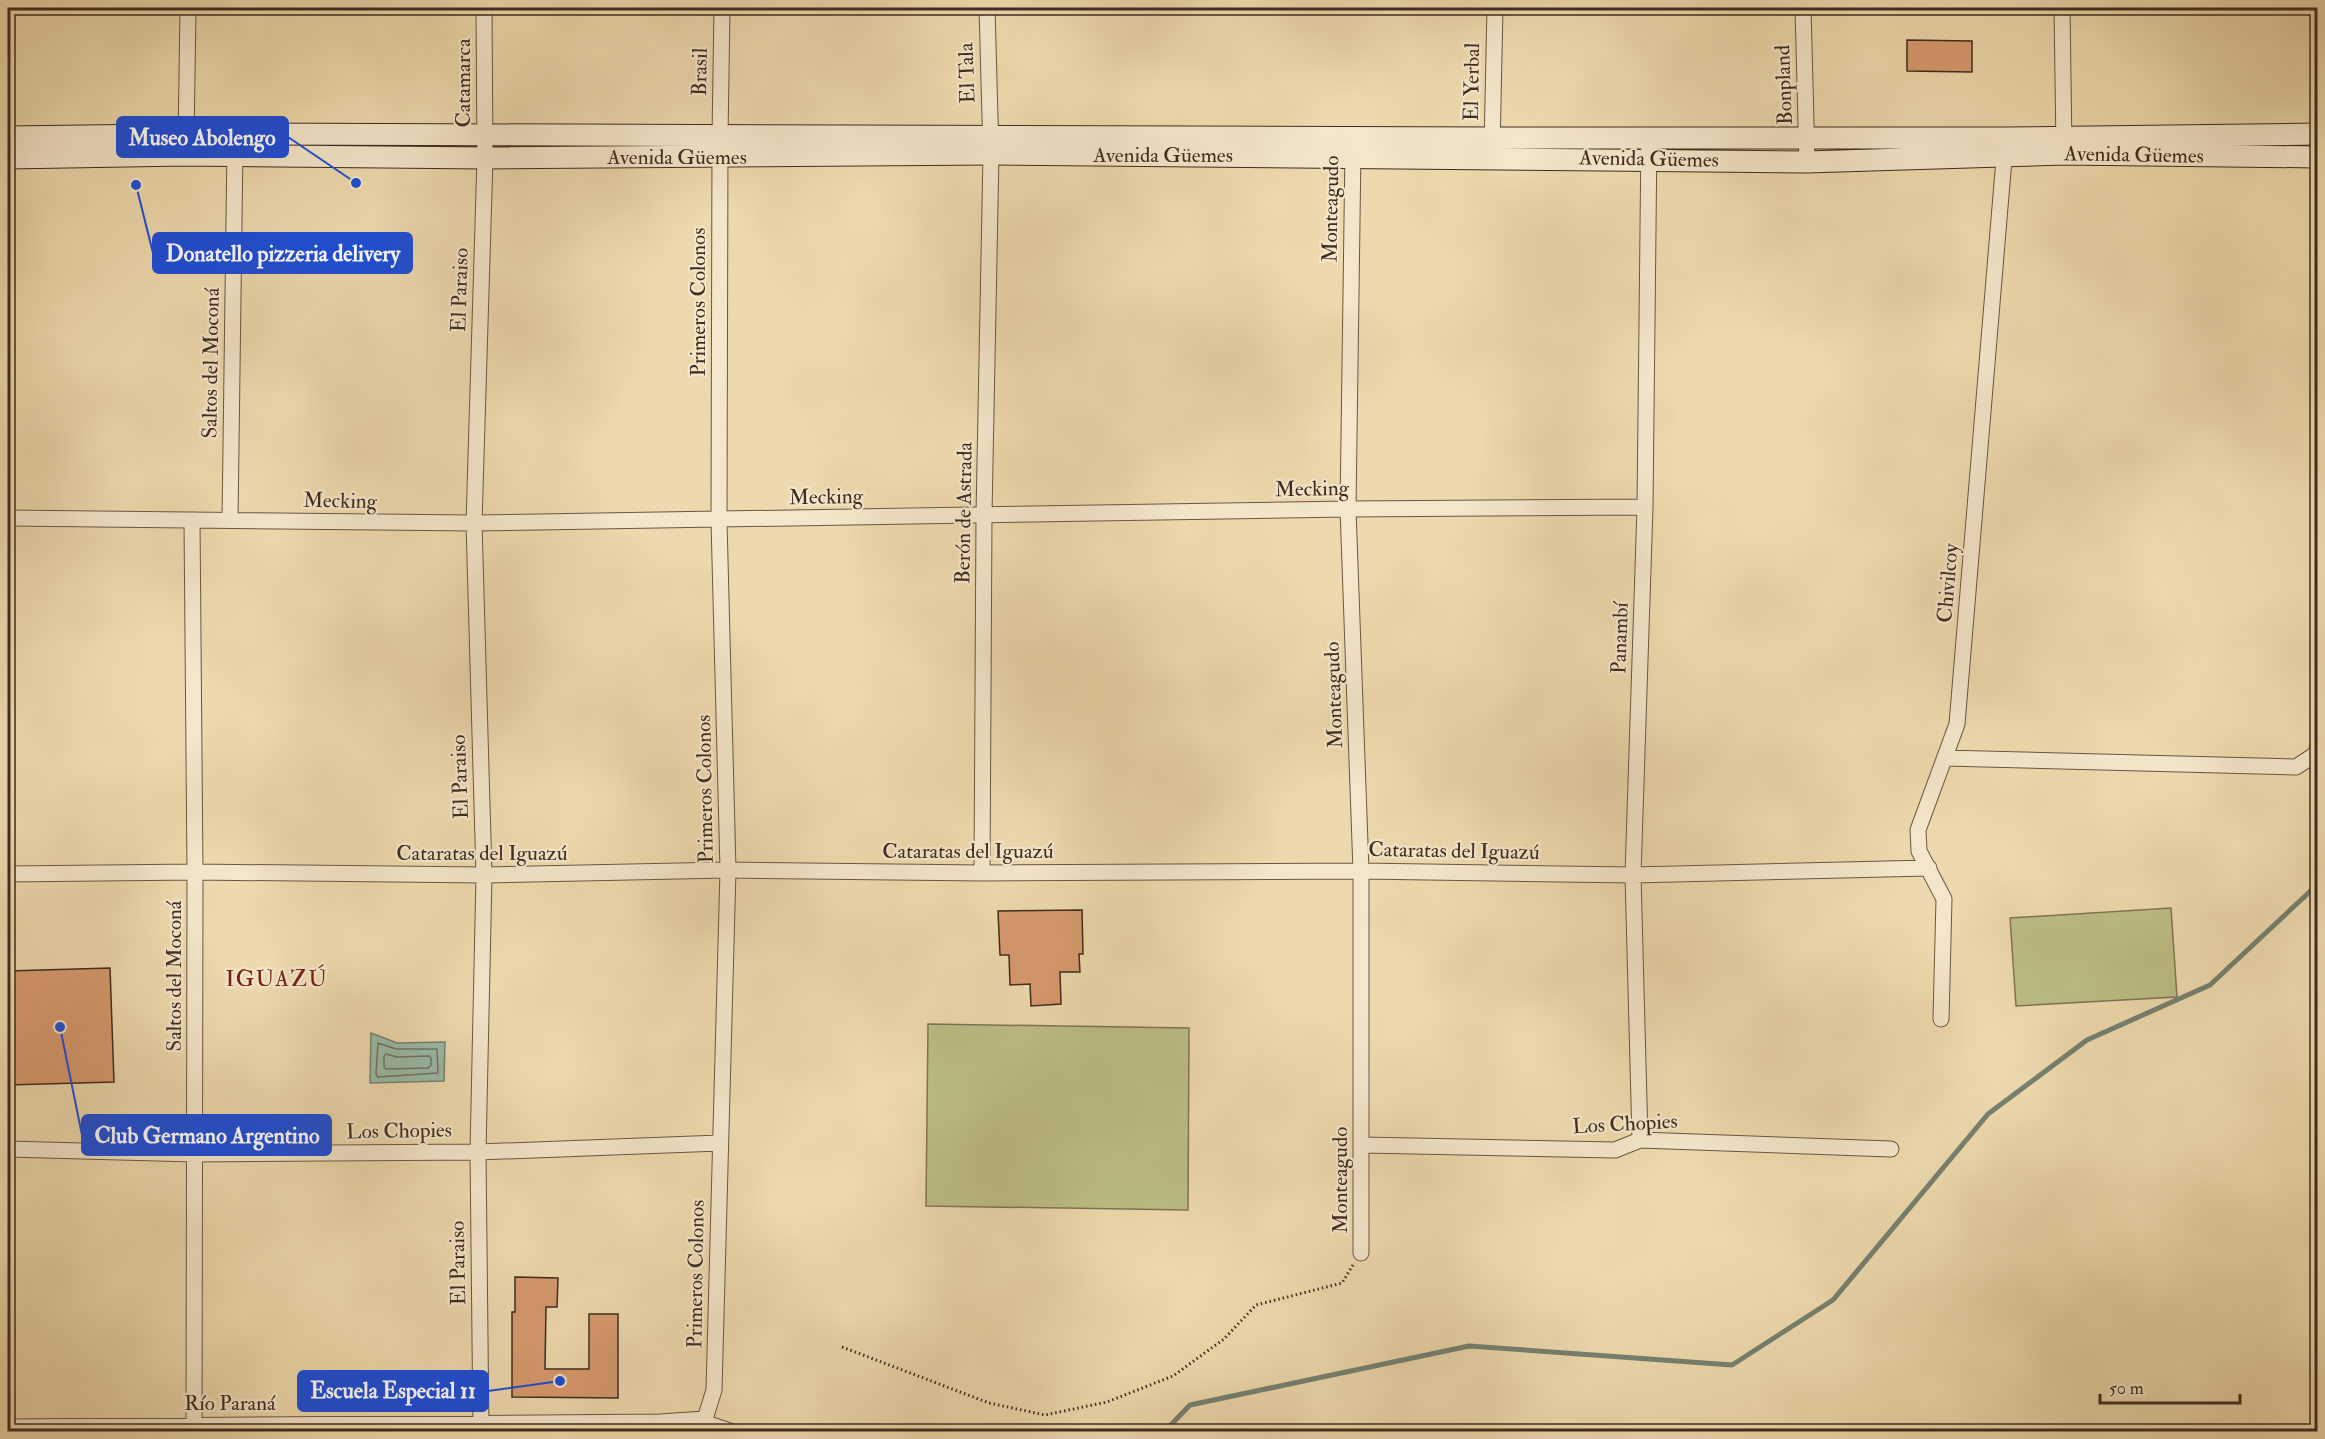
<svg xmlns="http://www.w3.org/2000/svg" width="2325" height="1439" font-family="'IM FELL Double Pica',serif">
	<rect width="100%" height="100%" fill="#edd9ad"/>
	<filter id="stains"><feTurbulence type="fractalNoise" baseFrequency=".00333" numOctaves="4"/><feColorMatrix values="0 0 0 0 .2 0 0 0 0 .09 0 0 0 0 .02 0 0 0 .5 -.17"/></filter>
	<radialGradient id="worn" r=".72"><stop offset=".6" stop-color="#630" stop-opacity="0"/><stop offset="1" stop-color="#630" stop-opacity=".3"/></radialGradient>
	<path fill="#bdbe86" stroke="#7e7553" stroke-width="1.5" d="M2171 908 2177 997 2016 1006 2010 918Z
		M928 1024 1189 1028 1188 1210 926 1206Z"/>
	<path fill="#9abaa7" stroke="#758171" stroke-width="1.5" d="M371 1033 397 1043 445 1042 444 1081 370 1083Z"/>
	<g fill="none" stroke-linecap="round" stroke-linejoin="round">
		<path stroke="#6c7364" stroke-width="1.5" d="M378 1043 396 1049H437L438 1073 378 1077 376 1074Z
			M386 1054 397 1057 429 1056 431 1058V1065L428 1068 386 1069 384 1067V1056Z"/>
		<path stroke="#758171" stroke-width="5" d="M1164 1432 1190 1405 1469 1346 1732 1365 1833 1300 1988 1114 2087 1040 2210 985 2318 884"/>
	</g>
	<path fill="#d79a6e" stroke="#3e2c20" stroke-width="1.5" d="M1907 40 1972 41V72L1907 71Z
		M1082 910 1083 954H1079L1080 972H1060L1061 1004 1031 1006 1030 984 1010 985 1009 955H1000L998 911Z
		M110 968 114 1082 8 1085V971Z
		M515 1277 558 1278 557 1307H546L545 1369H589V1314H618V1398L512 1397V1312H515Z"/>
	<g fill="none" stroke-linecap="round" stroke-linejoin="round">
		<defs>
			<path id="service" d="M705 1419 744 1432"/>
			<path id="minor" d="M1803 8 1807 162
				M2062 8 2064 148
				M186 142 188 8
				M1492 148 1495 8
				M1353 149 1348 509 1361 871V1253
				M8 518 474 523 1348 509 1645 507
				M192 520 195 872 194 1432
				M230 520 235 146
				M1945 758 2296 767 2316 754 2318 745
				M982 873 984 515 991 154 987 8
				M8 874 195 872 484 875 728 870 982 873 1361 871 1633 875 1929 868
				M1941 1019 1944 899 1919 851 1918 830 1957 724 2005 147
				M1640 1140 1633 875 1645 507 1649 137
				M1362 1145 1615 1150 1640 1140 1891 1149
				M8 1149 194 1154 478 1152 720 1143
				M8 1427 660 1422 705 1419 714 1390 728 870 719 521 720 137 722 8
				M481 1432 478 1152 484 875 474 523 485 158 484 8"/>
			<path id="secondary" d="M8 137 235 134 1493 138H2006L2318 134
				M8 158 185 155 485 158 991 154 1807 162 2064 154 2318 157"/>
		</defs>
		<use href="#service" stroke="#6a5743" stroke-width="10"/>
		<use href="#minor" stroke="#6a5743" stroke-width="17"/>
		<use href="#secondary" stroke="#3e2c20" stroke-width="23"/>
		<path stroke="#3e2c20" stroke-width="3" stroke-dasharray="1.5 3" stroke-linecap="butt" d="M842 1347 989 1403 1045 1415 1107 1402 1173 1376 1224 1339 1256 1305 1342 1283 1353 1265"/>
		<use href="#service" stroke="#f3e6ca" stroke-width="8"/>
		<use href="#minor" stroke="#f3e6ca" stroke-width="15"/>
		<use href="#secondary" stroke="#f3e6ca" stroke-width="21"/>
	</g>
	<g text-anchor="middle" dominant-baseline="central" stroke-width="4.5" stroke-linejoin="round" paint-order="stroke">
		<g font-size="21" fill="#3e2c20" stroke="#f3e6ca">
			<text transform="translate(700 72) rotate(-89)">Brasil</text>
			<text transform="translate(967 73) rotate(-92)">El Tala</text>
			<text transform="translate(1472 82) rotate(-89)">El Yerbal</text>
			<text transform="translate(463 83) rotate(-90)">Catamarca</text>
			<text transform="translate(1784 85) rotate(-92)">Bonpland</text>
			<text x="1163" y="155">Avenida Güemes</text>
			<text transform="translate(2134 155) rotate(1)">Avenida Güemes</text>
			<text x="677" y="157">Avenida Güemes</text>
			<text transform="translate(1649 159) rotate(1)">Avenida Güemes</text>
			<text transform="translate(1331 209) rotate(-89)">Monteagudo</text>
			<text transform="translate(460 290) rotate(-88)">El Paraiso</text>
			<text transform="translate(698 302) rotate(-90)">Primeros Colonos</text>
			<text transform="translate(211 363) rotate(-89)">Saltos del Moconá</text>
			<text transform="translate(1312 489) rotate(-1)">Mecking</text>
			<text transform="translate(826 497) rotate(-1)">Mecking</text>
			<text transform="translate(340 501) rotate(1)">Mecking</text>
			<text transform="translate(964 513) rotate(-89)">Berón de Astrada</text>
			<text transform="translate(1948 583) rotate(-85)">Chivilcoy</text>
			<text transform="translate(1620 638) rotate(-88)">Panambí</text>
			<text transform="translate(1334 695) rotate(-92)">Monteagudo</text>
			<text transform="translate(460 777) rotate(-92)">El Paraiso</text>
			<text transform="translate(705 789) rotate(-91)">Primeros Colonos</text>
			<text x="968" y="851">Cataratas del Iguazú</text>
			<text transform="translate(1454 851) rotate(1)">Cataratas del Iguazú</text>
			<text x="482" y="853">Cataratas del Iguazú</text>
			<text transform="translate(174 976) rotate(-90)">Saltos del Moconá</text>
			<text transform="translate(1625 1124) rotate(-3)">Los Chopies</text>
			<text transform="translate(399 1131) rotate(-1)">Los Chopies</text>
			<text transform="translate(1340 1180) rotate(-90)">Monteagudo</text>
			<text transform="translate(458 1263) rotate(-91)">El Paraiso</text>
			<text transform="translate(696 1274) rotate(-89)">Primeros Colonos</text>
			<text x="230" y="1403">Río Paraná</text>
		</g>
		<g font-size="22" letter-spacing="1.5" fill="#7a1f14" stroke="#f3e6ca">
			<text x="277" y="979">IGUAZÚ</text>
		</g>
	</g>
	<path fill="none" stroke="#1d4ed8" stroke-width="2" d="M356 183L288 137M136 185L153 253M60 1027L82 1135M560 1381L488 1391"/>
	<g fill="#1d4ed8" stroke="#f3e6ca" stroke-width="2">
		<circle cx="356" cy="183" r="6"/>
		<circle cx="136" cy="185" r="6"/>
		<circle cx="60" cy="1027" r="6"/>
		<circle cx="560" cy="1381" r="6"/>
	</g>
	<g fill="#1d4ed8" stroke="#1d4ed8" stroke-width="2">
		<rect x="117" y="117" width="171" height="40" rx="6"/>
		<rect x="153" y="233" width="259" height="40" rx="6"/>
		<rect x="82" y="1115" width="249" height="40" rx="6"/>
		<rect x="298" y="1371" width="190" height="40" rx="6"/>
	</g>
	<g font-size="22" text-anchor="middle" font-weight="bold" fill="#fff">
		<text x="202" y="145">Museo Abolengo</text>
		<text x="283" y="261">Donatello pizzeria delivery</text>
		<text x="207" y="1143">Club Germano Argentino</text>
		<text x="393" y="1398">Escuela Especial 11</text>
	</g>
	<rect width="2325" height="1439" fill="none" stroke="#edd9ad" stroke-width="30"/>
	<rect x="9" y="9" width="2307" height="1421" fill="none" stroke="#3e2c20" stroke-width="3"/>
	<rect x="15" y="15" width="2295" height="1409" fill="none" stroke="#3e2c20" stroke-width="1.5"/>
	<path d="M2100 1394v9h140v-9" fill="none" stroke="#3e2c20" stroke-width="3"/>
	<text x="2109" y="1394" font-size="18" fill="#3e2c20" stroke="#f3e6ca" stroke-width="4.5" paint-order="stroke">50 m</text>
	<rect width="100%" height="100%" filter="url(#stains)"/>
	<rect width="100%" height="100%" fill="url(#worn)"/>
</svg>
